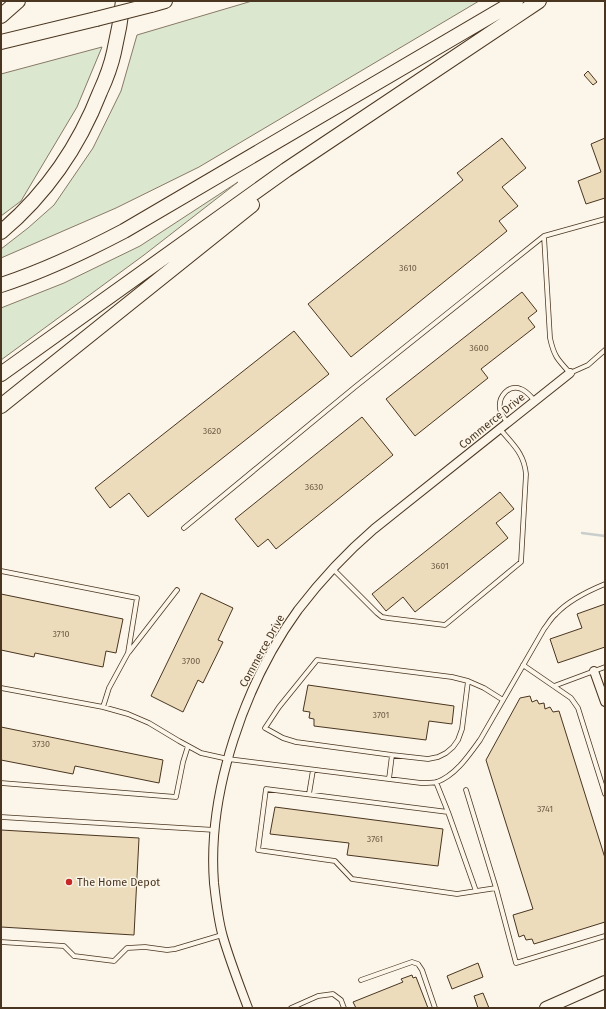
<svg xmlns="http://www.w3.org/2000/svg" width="606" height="1009" font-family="'Fira Sans',sans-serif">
	<rect width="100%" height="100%" fill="#fbf6e9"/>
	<path fill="#dce7d0" stroke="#887966" d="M252 1H479L199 167 116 208 1 258V249L28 228 54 205 93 148 121 91 137 35Z
		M102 47 77 107 21 201 1 216V74Z
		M238 182 144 255 1 360V308L64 283 140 246Z"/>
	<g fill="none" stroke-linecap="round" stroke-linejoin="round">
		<path stroke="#c9cecd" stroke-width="2.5" d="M582 533 605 536"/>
	</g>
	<path fill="#ecdcbc" stroke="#4a3520" d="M588 71 597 82 593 85 584 75Z
		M502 138 526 168 502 187 518 206 499 221 507 231 351 357 308 304 463 180 457 173Z
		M605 138V198L586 204 578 181 601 172 591 144Z
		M522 292 537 311 528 318 535 327 481 369 488 378 415 436 386 399Z
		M294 331 329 374 148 517 129 493 110 508 95 488Z
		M362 417 393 455 276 549 268 539 258 547 235 519Z
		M500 492 514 509 496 523 508 538 415 612 403 597 386 611 372 594Z
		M201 593 233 608 218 640 223 642 203 683 198 680 183 712 151 696Z
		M1 594 123 619 116 653 106 651 103 667 35 653 34 657 1 650Z
		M605 604V647L558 663 550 639 582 628 577 614Z
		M308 685 454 706 452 724 429 721 426 740 314 726V719L309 718 310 712 303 711Z
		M530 696 532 702 537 700 539 704 544 703 545 709 550 707 553 712 559 711 605 858V922L534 944 532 939 526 940 524 935 519 937 513 915 533 909 486 760 520 698Z
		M1 727 163 760 159 783 75 766 73 774 1 760Z
		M275 807 443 829 438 866 347 855 349 843 270 834Z
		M1 830 139 838 134 935 1 927Z
		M478 963 483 977 452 989 447 976Z
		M412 975 413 978 416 977 428 1008H356L353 1002 403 982 401 979Z
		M483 993 489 1008H478L474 996Z"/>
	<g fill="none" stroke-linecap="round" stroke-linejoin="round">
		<defs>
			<path id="lane" d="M544 236 550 338C554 356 557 359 570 373L588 365 605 350
				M507 422C504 418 501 414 500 409 498 397 508 384 521 389 527 391 531 397 535 401
				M184 528 355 387 544 236 605 219
				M333 569 377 613 382 617 388 618 445 625 521 562 526 474C524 453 513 445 500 429
				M1 571 137 598 128 653 109 688 103 707
				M129 652 177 590
				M523 665 571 698 578 708 605 794
				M468 681 452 677 317 660 279 707 265 728 283 738 296 742 392 755 428 759 438 757 446 753 453 747 458 740 462 729 468 681 484 688 503 700
				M554 686 605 667
				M1 688 103 707 128 714 149 723 179 741 201 753 228 759 421 783C426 783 432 783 437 782 456 775 469 755 480 740L544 629C548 624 551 618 556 614 569 600 588 591 605 584
				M389 779 392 755
				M436 782 448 812 476 891
				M1 783 176 797 183 762 188 746
				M466 790 496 888 516 963 605 936
				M309 794 313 770
				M448 812 266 789 258 850 335 861 352 879 457 894 496 888
				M1 817 215 830
				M1 942 64 946 74 956 114 961 127 948 145 947 167 950 175 949 222 935
				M361 980 412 962 418 964 422 970 435 1008
				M291 1008 318 996 333 994 341 1000 344 1008"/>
			<path id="street" d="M594 671 605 702
				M248 1008C239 984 230 961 223 937 218 920 216 901 214 883 207 792 245 683 298 610 321 580 346 553 374 529L570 373"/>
			<path id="primary" d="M546 1008 605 982"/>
			<path id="highway" d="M151 5 165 1
				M1 16 18 1
				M1 42 96 19
				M1 232C46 194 79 146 100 92 106 79 111 66 114 52 118 35 121 18 123 1
				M1 285C44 271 84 252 124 231L516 1
				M1 374 286 170 539 1
				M1 406 252 205"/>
		</defs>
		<use href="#lane" stroke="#4a3520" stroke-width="5.5"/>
		<use href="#street" stroke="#4a3520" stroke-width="10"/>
		<use href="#primary" stroke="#4a3520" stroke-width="14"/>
		<use href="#highway" stroke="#4a3520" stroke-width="16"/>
		<use href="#lane" stroke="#fbf6e9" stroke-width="4"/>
		<use href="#street" stroke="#fbf6e9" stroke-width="8"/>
		<use href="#primary" stroke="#fbf6e9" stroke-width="12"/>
		<use href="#highway" stroke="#fbf6e9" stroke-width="14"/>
		<defs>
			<path id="highway-bridge" d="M96 19 151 5"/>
		</defs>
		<use href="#highway-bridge" stroke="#4a3520" stroke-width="16" stroke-linecap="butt"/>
		<use href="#highway-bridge" stroke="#fbf6e9" stroke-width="14"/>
	</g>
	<circle fill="#c62828" stroke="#fbf6e9" stroke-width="1.5" cx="69" cy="882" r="4"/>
	<g text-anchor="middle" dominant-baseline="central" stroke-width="3" stroke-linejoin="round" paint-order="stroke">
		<g font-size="9" fill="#725f47">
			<text x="408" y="268">3610</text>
			<text x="479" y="348">3600</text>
			<text x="212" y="431">3620</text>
			<text x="314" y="487">3630</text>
			<text x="440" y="566">3601</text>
			<text x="61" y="634">3710</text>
			<text x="191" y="661">3700</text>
			<text x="381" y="715">3701</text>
			<text x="41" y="744">3730</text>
			<text x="545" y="809">3741</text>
			<text x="375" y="839">3761</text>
		</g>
		<g font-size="11" fill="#4a3520" stroke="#fbf6e9">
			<text transform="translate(492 421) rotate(-39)">Commerce Drive</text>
			<text transform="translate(262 651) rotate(-61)">Commerce Drive</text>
		</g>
		<g font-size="11" fill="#4a3520" stroke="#fbf6e9" text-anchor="start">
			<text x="77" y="882">The Home Depot</text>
		</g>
	</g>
	<rect width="606" height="1009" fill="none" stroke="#4a3520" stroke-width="4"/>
</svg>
